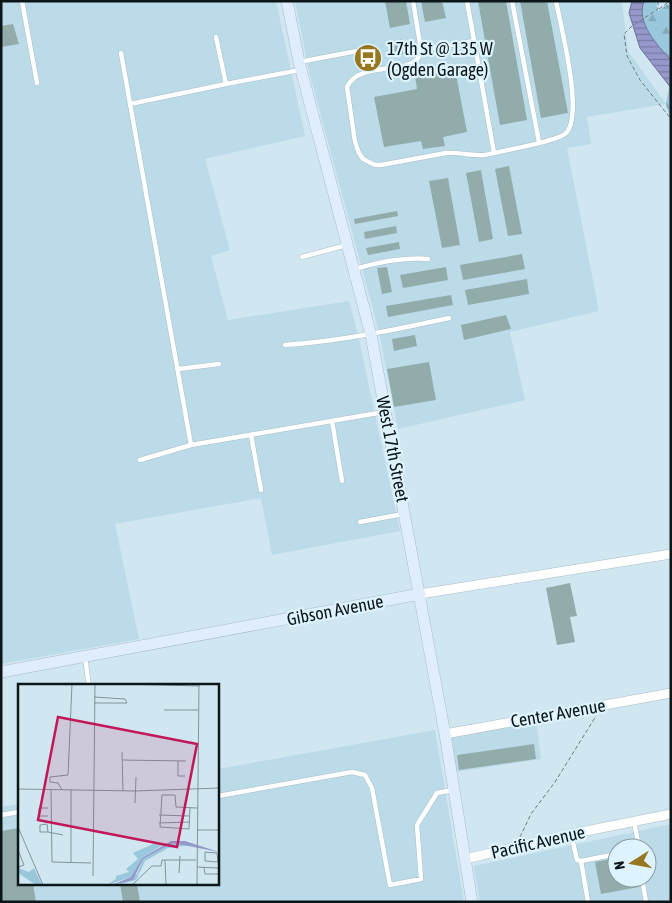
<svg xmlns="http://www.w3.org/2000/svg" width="672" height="903" font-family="'Asap Condensed',sans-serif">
	<defs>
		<pattern id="forest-firs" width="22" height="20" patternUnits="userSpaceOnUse" patternTransform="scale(1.25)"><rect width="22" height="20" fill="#99c8dc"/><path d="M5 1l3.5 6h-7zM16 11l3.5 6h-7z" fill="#83abbc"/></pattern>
		<pattern id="water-rules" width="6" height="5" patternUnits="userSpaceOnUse" patternTransform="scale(1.25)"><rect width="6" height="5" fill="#9598cb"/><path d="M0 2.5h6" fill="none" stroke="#787ba4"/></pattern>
	</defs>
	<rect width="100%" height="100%" fill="#d0e7f1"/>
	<path fill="#bcdbe9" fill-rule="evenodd" d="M9 1H276L305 136 205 159 230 250 211 256 228 320 349 301 358 335 400 531 272 555 261 498 115 524 139 639 1 664V3Z
		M295 1H622L628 51 666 104 587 117 591 144 567 148 599 311 510 332 525 400 398 429 379 332 309 71Z
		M536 721 541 759 456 772 450 738Z
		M435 730 464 902H1V807L19 804V884H218V769Z
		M671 824V902H480L474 866ZM617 848H647V878H617Z"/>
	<path fill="url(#forest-firs)" d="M644 1H656L658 11 668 4 671 8V60C657 45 636 23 644 1Z
		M669 87 671 88V122L666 104Z"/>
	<path fill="url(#water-rules)" stroke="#6c7195" d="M632 1H644C636 23 657 45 671 60V88L640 48 629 13Z"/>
	<path fill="#92acac" d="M385 1H406L410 24 390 28Z
		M421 1H442L446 18 425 22Z
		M478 1H506L527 120 500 125Z
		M520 1H547L568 113 541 118Z
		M13 24 19 44 1 47V26Z
		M402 39 404 54 395 56 392 41Z
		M455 69 467 132 443 137 445 146 423 149 421 141 384 147 374 97 417 89 415 76Z
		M509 166 522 234 508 236 495 169Z
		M481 170 493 239 479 242 466 173Z
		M448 178 460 245 442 248 429 181Z
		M397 211 398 216 355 224 354 219Z
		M396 226 397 233 365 239 364 232Z
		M399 242 400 249 368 255 366 248Z
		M522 254 525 269 463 280 460 265Z
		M387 267 392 292 382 294 377 268Z
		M446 267 448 280 403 288 400 275Z
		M527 279 529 294 468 305 465 290Z
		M451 295 453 305 388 317 386 306Z
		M506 315 511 329 464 340 461 325Z
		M415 335 417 346 394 351 392 339Z
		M429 362 436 400 394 407 387 369Z
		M570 583 577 616 570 617 575 642 557 645 546 588Z
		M534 744 536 759 459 770 457 755Z
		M19 828V884H33L36 902H1V831Z
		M617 858V878H637L639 887 601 894 595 862Z
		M120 884H137L140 902H123Z"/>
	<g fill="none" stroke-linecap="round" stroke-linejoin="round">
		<defs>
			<path id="lane" d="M22 1 37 83
				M413 1 421 50C418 79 360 58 347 87L355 142 359 153 363 159 375 165H381L446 153C459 152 471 156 485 155 500 151 557 142 566 133 584 115 561 27 556 1
				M467 1 494 153
				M512 1 539 142
				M421 50 474 41
				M121 53 191 445
				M299 62 373 48
				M226 84 300 70
				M130 104 226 84 216 37
				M302 257 347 245
				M355 269C379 262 403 257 428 259
				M285 345C341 341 394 330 449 318
				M178 369 219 364
				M332 421 342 481
				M251 435 261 490
				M140 460 191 445 384 412
				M360 522 403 514
				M85 657 89 686
				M218 796 352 772 365 775 372 788 390 885 421 879 417 825 437 793 453 790
				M1 815 19 812
				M634 821 639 848
				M571 834 577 860 581 861 617 854
				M581 861 588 902
				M642 878 646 902"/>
			<path id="street" d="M420 594 671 554
				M445 734 671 693
				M465 859 571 834 671 814"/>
			<path id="secondary" d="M287 1 299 62 371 335 445 734 472 902
				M1 672 420 594"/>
		</defs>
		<use href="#lane" stroke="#a8bec8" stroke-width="5.5"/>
		<use href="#street" stroke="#a8bec8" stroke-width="10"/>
		<use href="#secondary" stroke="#a8bec8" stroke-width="12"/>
		<path stroke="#6b7b81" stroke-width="1" stroke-dasharray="4 2.5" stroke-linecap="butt" d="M658 1V9L631 27 624 34 627 56 640 80 671 119
			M667 1 671 5
			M659 9 670 1
			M520 837 531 814 555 782 596 716"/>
		<use href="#lane" stroke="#fff" stroke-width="4.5"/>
		<use href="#street" stroke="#fff" stroke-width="9"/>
		<use href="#secondary" stroke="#e0edfd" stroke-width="11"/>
	</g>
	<defs>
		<symbol id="bus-disc" viewBox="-11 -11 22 22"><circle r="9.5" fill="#977820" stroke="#ddf4fe"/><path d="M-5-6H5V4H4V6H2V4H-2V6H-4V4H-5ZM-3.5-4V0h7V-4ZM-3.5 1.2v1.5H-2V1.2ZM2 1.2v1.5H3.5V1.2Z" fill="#fff"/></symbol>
	</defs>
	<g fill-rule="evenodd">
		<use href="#bus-disc" x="352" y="42" width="32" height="32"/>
	</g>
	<g text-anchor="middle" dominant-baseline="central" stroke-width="4.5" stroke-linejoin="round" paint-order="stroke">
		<g font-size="18" fill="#0c1518" stroke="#ddf4fe" text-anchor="start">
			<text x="387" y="48">17th St @ 135 W<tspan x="387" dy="21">(Ogden Garage)</tspan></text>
		</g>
		<g font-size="18" fill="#0c1518" stroke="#ddf4fe">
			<text transform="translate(393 449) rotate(79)">West 17th Street</text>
			<text transform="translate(335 610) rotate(-11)">Gibson Avenue</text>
			<text transform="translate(558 713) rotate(-10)">Center Avenue</text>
			<text transform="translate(538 842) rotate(-13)">Pacific Avenue</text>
		</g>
	</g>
	<g transform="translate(18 684)">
		<rect width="201" height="201" fill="#d0e7f1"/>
		<path d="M155 159 173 161 150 164 127 177 118 196 99 201 119 190 125 175ZM135 160H146L124 174 113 193 89 201 98 195V192L111 188 108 185 120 175 115 169ZM0 184 11 188 16 184 24 201H18L0 189Z" fill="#99c8dc"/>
		<path d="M153 157H167L201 168 155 159 125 175 115 196 94 201 113 193 124 174Z" fill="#9598cb"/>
		<path fill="none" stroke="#82939a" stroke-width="1" d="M109 0 181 2M76 19H109L107 15 76 13M146 26H180M104 68 105 107M105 76 168 77M160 77V92H167M0 105 117 107 202 104M33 106 34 178 73 179M44 106 40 99 32 98V93L50 91 54 0M117 119 118 93M30 124H21V132H30M172 124 171 145 142 143 144 111H157L158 123 179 124M141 131 172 132M141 139 172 138M0 143 25 201M179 146H202M30 148H22V141L29 140 30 148 45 151M0 166 6 181 0 183M187 168 199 169 200 178 187 177ZM147 176H178M147 176 148 201M53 179V106M179 183 200 184M186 183 187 190H200M161 189 162 172M75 192 77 0M114 201 134 182H143L144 176H147M179 201 181 0"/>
		<path fill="#c2185b" fill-opacity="0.15" stroke="#c2185b" stroke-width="2.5" d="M40 33 179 60 159 163 20 136Z"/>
		<rect width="201" height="201" fill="none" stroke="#0c1518" stroke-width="2.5"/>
	</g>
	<rect width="672" height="903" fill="none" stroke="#0c1518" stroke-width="5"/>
	<g transform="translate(632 863) rotate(259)"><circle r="24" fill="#ddf4fe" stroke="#899ba2"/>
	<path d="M0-4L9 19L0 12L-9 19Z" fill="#977820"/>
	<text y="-8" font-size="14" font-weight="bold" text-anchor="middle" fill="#0c1518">N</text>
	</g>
</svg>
